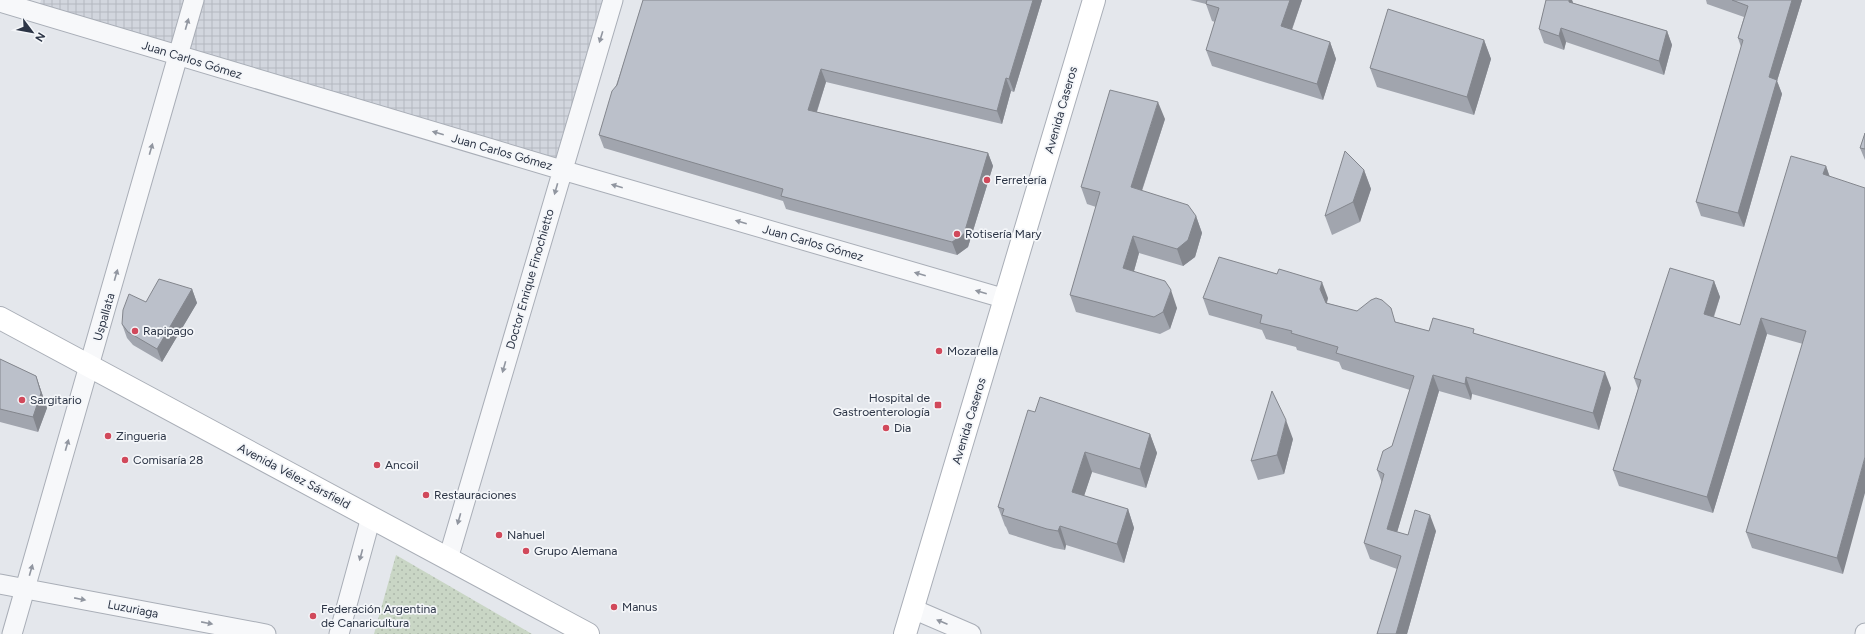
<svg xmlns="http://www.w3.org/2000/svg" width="1865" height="634" font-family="Figtree,sans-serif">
	<defs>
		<pattern id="industrial-grid" width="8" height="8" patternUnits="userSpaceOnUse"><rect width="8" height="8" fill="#d2d6de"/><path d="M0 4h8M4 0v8" fill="none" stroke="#b4b8c0"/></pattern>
		<pattern id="park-dots" width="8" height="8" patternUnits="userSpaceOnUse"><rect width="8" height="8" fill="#c9d6c5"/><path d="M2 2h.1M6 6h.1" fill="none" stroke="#adb8ab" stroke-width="1.8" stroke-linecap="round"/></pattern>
	</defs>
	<rect width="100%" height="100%" fill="#e4e7ec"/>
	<path fill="url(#industrial-grid)" d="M41 0H607L558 160 38 10Z"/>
	<path fill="url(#park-dots)" d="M396 555 532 634H374Z"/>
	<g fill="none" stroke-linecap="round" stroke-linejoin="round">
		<defs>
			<path id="street" d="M0 2 562 170 1006 299
				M448 559 613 0
				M0 584 266 634
				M913 609 971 634
				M12 634 194 0
				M339 634 371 517
				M1865 634V633"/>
			<path id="secondary" d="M0 318 588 634
				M905 634 1094 0"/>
		</defs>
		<use href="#street" stroke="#a9aeb7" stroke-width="21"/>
		<use href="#secondary" stroke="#a9aeb7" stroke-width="24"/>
		<use href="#street" stroke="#f7f8fa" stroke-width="19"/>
		<use href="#secondary" stroke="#fff" stroke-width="22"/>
	</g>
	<path fill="#a1a5ae" d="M643 0H1042L1014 92 1011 91 1002 124 826 82 817 112 988 153 993 166 968 247 957 255 786 209 783 201 604 148 599 135 623 65Z
		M1190 0H1302L1292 30 1330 42 1336 59 1323 100 1212 66 1206 50 1215 22 1212 21 1206 4Z
		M1546 0H1572L1573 3 1667 31 1672 45 1664 75 1566 42 1564 50 1544 43 1539 29Z
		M1706 0H1802L1777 81 1782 94 1744 227 1701 216 1696 202 1741 47 1738 38 1744 17 1707 4Z
		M1484 40 1491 59 1474 115 1377 87 1370 68Z
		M1165 119 1142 191 1196 216 1202 233 1195 257 1183 266 1139 253 1134 271 1177 308 1170 329 1160 334 1076 312 1070 295 1096 207 1087 204 1081 187Z
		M1865 133V160L1860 148Z
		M1826 166 1830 177 1843 574 1752 548 1746 532 1803 344 1767 334 1713 513 1619 486 1613 470 1638 389 1634 378 1714 281 1720 297 1714 317 1740 325Z
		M1364 170 1371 189 1360 222 1332 235 1325 216Z
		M192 289 197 303 162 362 133 345 127 338 122 324 146 302Z
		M1203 298H1328L1327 303 1429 331 1476 334 1611 388 1599 430 1472 394 1471 400 1439 391 1397 532 1408 535 1436 531 1407 634H1377L1397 569 1370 559 1364 543 1382 483 1377 470 1392 446 1410 390 1342 369 1339 362 1297 350 1296 347 1266 339 1262 330 1209 315Z
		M0 359 36 376 47 408 38 432 0 422Z
		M1035 412 1150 434 1157 453 1146 488 1092 472 1084 496 1128 509 1134 528 1124 563 1066 545 1065 550 1054 548 1009 534 1006 527 1005 526 998 507Z
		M1293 439 1284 474 1258 480 1251 461Z"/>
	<path fill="#83868d" d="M1033 0H1042L1014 92 1009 79Z
		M1290 0H1302L1287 43 1281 26Z
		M1569 0H1572L1576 11 1569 2Z
		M1792 0H1802L1777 81 1782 94 1744 227 1738 213 1769 77Z
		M1561 28 1566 42 1564 50 1559 36Z
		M1667 31 1672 45 1664 75 1659 61Z
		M1484 40 1491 59 1474 115 1467 97Z
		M1330 42 1336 59 1323 100 1317 84Z
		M821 69 826 82 813 123 808 110Z
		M1006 78 1011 91 1002 124 997 111Z
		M1158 102 1165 119 1137 205 1131 187Z
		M988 153 993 166 968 247 957 255 952 242Z
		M1826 166 1831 181 1823 174Z
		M1364 170 1371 189 1360 222 1353 202Z
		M1196 216 1202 233 1195 257 1183 266 1177 249Z
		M1133 236 1139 253 1130 285 1123 268Z
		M1714 281 1720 297 1709 330 1704 314Z
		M1322 282 1328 298 1326 305 1320 289Z
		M192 289 197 303 162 362 157 349Z
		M1171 290 1177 308 1170 329 1163 312Z
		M1761 318 1767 334 1713 513 1707 497Z
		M1605 372 1611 388 1599 430 1593 413Z
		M1433 375 1439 391 1393 546 1387 529Z
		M36 376 47 408 38 432 33 417Z
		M1466 377 1472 394 1471 400 1465 384Z
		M1286 420 1293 439 1284 474 1277 455Z
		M1150 434 1157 453 1146 488 1140 469Z
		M1085 452 1092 472 1079 511 1072 492Z
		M1865 457V493L1843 574 1837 558Z
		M1128 509 1134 528 1124 563 1117 544Z
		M1430 515 1436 531 1407 634H1396Z
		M1060 526 1066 545 1065 550 1058 531Z"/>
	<path fill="#bbc0ca" stroke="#83868d" d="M643 0H1033L1009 79 1006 78 997 111 821 69 808 110 988 153 964 234 952 242 781 196 783 189 599 135 612 91 617 85 623 65Z
		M1207 0H1290L1281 26 1330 42 1317 84 1206 50 1219 8 1206 4Z
		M1546 0H1569V2L1667 31 1659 61 1561 28 1559 36 1539 29Z
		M1732 0H1792L1769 77 1777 80 1738 213 1696 202 1743 40 1738 38 1748 6Z
		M1388 9 1484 40 1467 97 1370 68Z
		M1110 90 1158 102 1131 187 1188 205 1196 216 1188 240 1177 249 1133 236 1123 268 1165 281 1171 290 1163 312 1154 317 1070 295 1100 192 1081 187Z
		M1865 133V149L1860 148Z
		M1345 151 1364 170 1353 202 1325 216Z
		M1791 156 1826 166 1823 174 1865 188V457L1837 558 1746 532 1806 331 1761 318 1707 497 1613 470 1641 380 1634 378 1670 268 1714 281 1704 314 1740 325Z
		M1219 257 1277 274 1279 269 1322 282 1320 289 1326 303 1357 311 1371 300 1376 298 1382 300 1391 308 1395 322 1429 331 1433 318 1474 329 1473 333 1605 372 1593 413 1466 377 1465 384 1433 375 1387 529 1408 535 1415 510 1430 515 1396 634H1377L1401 556 1364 543 1384 474 1377 470 1383 451 1392 446 1414 376 1336 353 1338 347 1291 333 1292 331 1260 323 1262 315 1203 298Z
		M159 279 192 289 157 349 128 332 122 324 123 310 129 294 146 302Z
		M0 359 36 376 41 393 33 417 0 409Z
		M1272 391 1286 420 1277 455 1251 461Z
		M1040 397 1150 434 1140 469 1085 452 1072 492 1128 509 1117 544 1060 526 1058 531 1047 529 1002 515 1004 509 998 507 1028 410 1035 412Z"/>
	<defs><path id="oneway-solid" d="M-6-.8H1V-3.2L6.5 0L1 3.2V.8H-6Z"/></defs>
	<g fill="#9196a0">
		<use href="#oneway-solid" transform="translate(187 24) rotate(-74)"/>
		<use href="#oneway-solid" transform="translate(601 37) rotate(107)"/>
		<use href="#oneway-solid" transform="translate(438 133) rotate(-164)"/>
		<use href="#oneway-solid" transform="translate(151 149) rotate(-74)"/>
		<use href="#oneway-solid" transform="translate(617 186) rotate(-164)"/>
		<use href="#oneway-solid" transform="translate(556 189) rotate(106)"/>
		<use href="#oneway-solid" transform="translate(741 222) rotate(-164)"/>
		<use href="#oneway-solid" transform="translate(920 274) rotate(-164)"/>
		<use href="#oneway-solid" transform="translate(116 275) rotate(-74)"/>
		<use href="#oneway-solid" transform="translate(981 292) rotate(-164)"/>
		<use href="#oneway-solid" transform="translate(504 367) rotate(106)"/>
		<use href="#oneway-solid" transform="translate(67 445) rotate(-74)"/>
		<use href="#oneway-solid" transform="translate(459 519) rotate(106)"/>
		<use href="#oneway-solid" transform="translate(361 555) rotate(105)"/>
		<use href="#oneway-solid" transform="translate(31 570) rotate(-74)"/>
		<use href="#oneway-solid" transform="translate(80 599) rotate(11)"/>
		<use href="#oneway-solid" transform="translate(942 622) rotate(-157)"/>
		<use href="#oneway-solid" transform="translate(207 623) rotate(11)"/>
	</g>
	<g fill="#d1495b" stroke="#f4f6f9" stroke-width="1.5">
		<circle cx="987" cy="180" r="4"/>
		<circle cx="957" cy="234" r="4"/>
		<circle cx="135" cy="331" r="4"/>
		<circle cx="939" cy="351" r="4"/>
		<circle cx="22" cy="400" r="4"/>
		<rect x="934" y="401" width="8" height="8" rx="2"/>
		<circle cx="886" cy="428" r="4"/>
		<circle cx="108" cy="436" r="4"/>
		<circle cx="125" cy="460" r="4"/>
		<circle cx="377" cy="465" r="4"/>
		<circle cx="426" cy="495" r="4"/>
		<circle cx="499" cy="535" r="4"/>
		<circle cx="526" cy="551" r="4"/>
		<circle cx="614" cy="607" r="4"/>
		<circle cx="313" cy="616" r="4"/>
	</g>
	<g text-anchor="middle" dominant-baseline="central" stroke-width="3.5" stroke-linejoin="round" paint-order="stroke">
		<g font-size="12" fill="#2b3445" stroke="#f4f6f9">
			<text transform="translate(192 60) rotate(17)">Juan Carlos Gómez</text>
			<text transform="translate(1061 110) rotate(-74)">Avenida Caseros</text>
			<text transform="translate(502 152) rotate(16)">Juan Carlos Gómez</text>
			<text transform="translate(813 243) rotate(16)">Juan Carlos Gómez</text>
			<text transform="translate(530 279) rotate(-74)">Doctor Enrique Finochietto</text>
			<text transform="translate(104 317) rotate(-74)">Uspallata</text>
			<text transform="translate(969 421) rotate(-73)">Avenida Caseros</text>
			<text transform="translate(294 476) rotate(28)">Avenida Vélez Sársfield</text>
			<text transform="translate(133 609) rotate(11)">Luzuriaga</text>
		</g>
		<g font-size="12" fill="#2b3445" stroke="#f4f6f9" text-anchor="start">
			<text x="995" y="180">Ferretería</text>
			<text x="965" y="234">Rotisería Mary</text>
			<text x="143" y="331">Rapipago</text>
			<text x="947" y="351">Mozarella</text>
			<text x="930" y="398" text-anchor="end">Hospital de<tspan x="930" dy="14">Gastroenterología</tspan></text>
			<text x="30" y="400">Sargitario</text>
			<text x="894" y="428">Dia</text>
			<text x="116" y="436">Zingueria</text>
			<text x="133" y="460">Comisaría 28</text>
			<text x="385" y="465">Ancoil</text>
			<text x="434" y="495">Restauraciones</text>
			<text x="507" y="535">Nahuel</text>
			<text x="534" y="551">Grupo Alemana</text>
			<text x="622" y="607">Manus</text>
			<text x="321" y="609">Federación Argentina<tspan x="321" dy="14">de Canaricultura</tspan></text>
		</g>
	</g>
	<g transform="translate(32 32) rotate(122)" stroke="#f4f6f9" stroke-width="3" paint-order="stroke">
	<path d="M0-3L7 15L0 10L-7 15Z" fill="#2b3445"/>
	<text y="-6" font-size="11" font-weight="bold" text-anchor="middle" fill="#2b3445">N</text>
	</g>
</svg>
